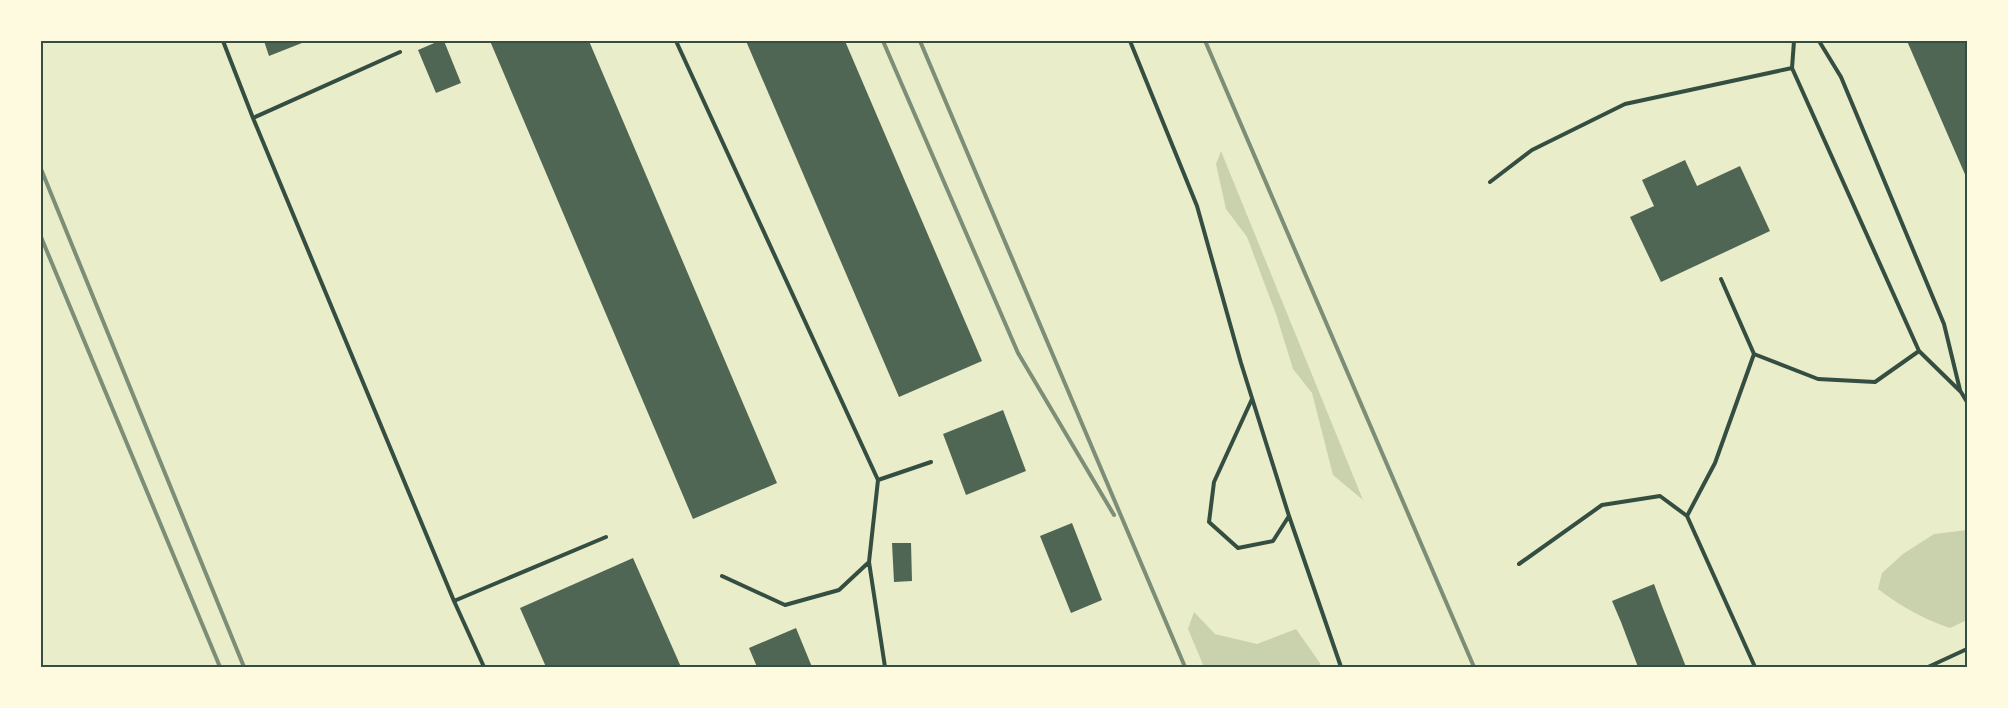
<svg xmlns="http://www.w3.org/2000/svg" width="2008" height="708" font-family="Rubik,sans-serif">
	<rect width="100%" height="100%" fill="#e9edc9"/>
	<path fill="#cad2ad" d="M1221 151 1363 500 1333 475 1312 393 1293 369 1276 314 1247 237 1226 209 1216 164Z
		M1967 530V620L1950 628C1921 618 1902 607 1878 589L1882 573 1903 554 1934 534Z
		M1194 612 1215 634 1257 644 1296 629 1320 663V667H1204L1188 629Z"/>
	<path fill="#4f6655" d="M264 41H307L269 56Z
		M439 41H444L461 83 436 93 418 50Z
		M490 41H589L777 483 693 519Z
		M746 41H845L982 361 899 397Z
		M1907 41H1967V179Z
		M1685 160 1697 186 1740 166 1770 231 1661 282 1630 217 1654 206 1642 180Z
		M1003 410 1026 471 966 495 943 434Z
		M1072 523 1102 600 1071 613 1040 536Z
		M892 543H911L912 581 894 582Z
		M633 558 681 667H546L520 608Z
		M1654 584 1662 606 1686 667H1638L1621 622 1612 601Z
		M796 628 812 667H757L749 648Z"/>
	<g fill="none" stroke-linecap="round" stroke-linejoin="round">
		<path stroke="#344e41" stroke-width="4" d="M223 41 253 118 454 601 484 667
			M676 41 878 480 869 562 885 667
			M1130 41 1197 206 1241 363 1289 516 1341 667
			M1794 41 1792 68 1919 351 1961 392 1967 402
			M1819 41 1841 77 1944 324 1960 390
			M253 118 400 52
			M1490 182 1532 150 1625 104 1792 68
			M1721 279 1754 354 1715 463 1687 516 1755 667
			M1754 354 1818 379 1875 382 1919 351
			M1252 399 1214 482 1209 522 1238 548 1273 541 1289 516
			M878 480 931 462
			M1519 564 1602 505 1660 496 1687 516
			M722 576 785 605 839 590 869 562
			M454 601 606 537
			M1928 667 1967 649"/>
		<path stroke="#7c8e77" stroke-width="4" d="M883 41 1018 353 1114 515
			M920 41 1185 667
			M1206 43 1474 667
			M41 169 244 667
			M41 237 220 667"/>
	</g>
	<rect width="2008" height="708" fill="none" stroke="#fefae0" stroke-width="85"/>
	<rect x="42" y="42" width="1924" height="624" fill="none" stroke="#344e41" stroke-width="2"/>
</svg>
